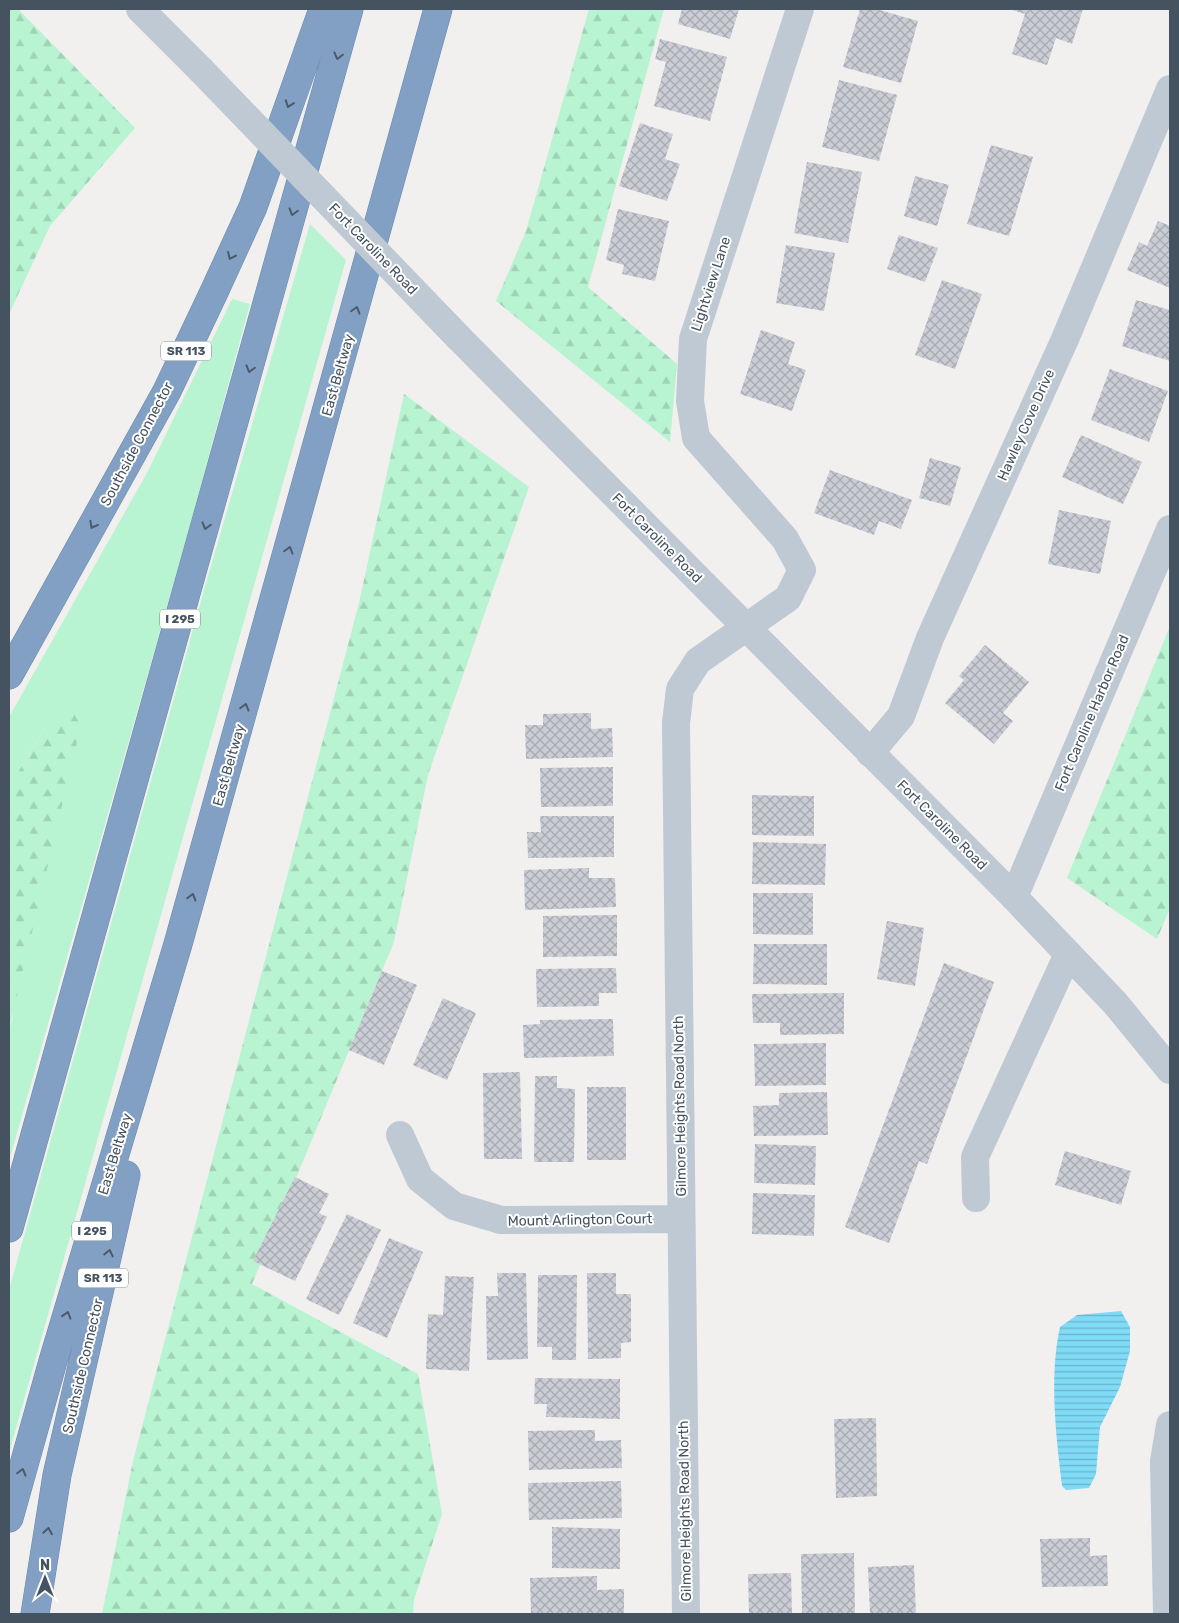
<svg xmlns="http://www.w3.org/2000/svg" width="1179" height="1623" font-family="Rubik,sans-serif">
	<defs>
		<pattern id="forest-firs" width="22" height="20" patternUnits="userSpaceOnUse" patternTransform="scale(1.25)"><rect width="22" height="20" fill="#b8f4d1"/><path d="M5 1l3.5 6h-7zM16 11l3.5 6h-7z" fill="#a0d3b6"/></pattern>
		<pattern id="water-rules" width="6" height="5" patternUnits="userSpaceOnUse" patternTransform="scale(1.25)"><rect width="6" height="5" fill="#80dbf6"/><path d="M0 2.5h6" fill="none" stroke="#6bb4ca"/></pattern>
		<pattern id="building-cross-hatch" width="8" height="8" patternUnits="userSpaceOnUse" patternTransform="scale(1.25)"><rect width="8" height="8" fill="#cacdd5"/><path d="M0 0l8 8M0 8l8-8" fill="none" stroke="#a6a9b0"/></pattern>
	</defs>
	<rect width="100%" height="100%" fill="#f2efef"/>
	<path fill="#b8f4d1" d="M310 224 346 260 9 1453V1290L204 590Z
		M232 299 250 304 185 544 9 1161V1029L12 1021 45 728 9 787V717L147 473Z"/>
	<path fill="url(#forest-firs)" d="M9 9H18L135 128 50 226 9 314Z
		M589 9H664L588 287 677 364 670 442 496 301 526 231Z
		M404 394 529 487 428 775 394 942 252 1284 418 1374 442 1514 414 1600 413 1614H102L133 1461 359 603Z
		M1170 626V908L1157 939 1067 878Z
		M73 712 81 726 9 1029V787L45 728Z"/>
	<path fill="url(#water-rules)" d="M1121 1311 1130 1327V1351L1120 1387 1100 1427 1096 1474 1089 1488 1066 1490 1062 1486C1056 1436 1049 1376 1060 1327L1077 1315Z"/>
	<path fill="url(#building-cross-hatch)" d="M682 9H739L730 39 678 24Z
		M860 9H876L918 21 901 83 843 67Z
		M1009 9H1083L1072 44 1056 38 1047 65 1012 54 1025 14Z
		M660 39 727 57 710 121 654 106 666 62 655 59Z
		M839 80 897 95 879 161 822 147Z
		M640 123 673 134 665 159 680 164 667 201 619 186Z
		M991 145 1033 157 1009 236 967 224Z
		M807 162 862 172 848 243 794 233Z
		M915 176 949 185 937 226 904 216Z
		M618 209 669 221 655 281 622 274 624 265 606 260Z
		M1158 221 1170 226V288L1127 270 1139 242 1147 246Z
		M899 235 938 248 925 282 887 269Z
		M786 245 835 253 824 311 776 303Z
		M942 280 982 294 955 369 915 355Z
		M1136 300 1170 310V361L1122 346Z
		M761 330 795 342 788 364 806 370 792 411 740 394Z
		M1110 369 1168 391 1149 442 1091 420Z
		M1081 435 1142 462 1123 504 1062 477Z
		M930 458 961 467 950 506 919 498Z
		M830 470 912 500 901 529 879 521 874 535 814 513Z
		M1059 510 1111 521 1100 574 1048 564Z
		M985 645 1029 682 1003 713 1013 721 994 744 945 703 964 680 959 676Z
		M591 713V729L612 728 613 757 526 759 525 725H543V714Z
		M613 767V806L541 807 540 768Z
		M752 795 814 796V836L752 835Z
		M540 816H614V857L528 858 527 832H541Z
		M753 842 826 844 825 885 752 884Z
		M589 868V878H615L616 907 525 910 524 870Z
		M753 893H813V935L753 934Z
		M617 915V956L543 957V916Z
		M887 921 924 928 915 986 877 979Z
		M754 944H827V985L753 984Z
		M944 963 994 982 927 1164 919 1161 889 1243 845 1227Z
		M616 968 617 993H599V1006L537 1007 536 969Z
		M382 971 417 985 384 1065 349 1050Z
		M844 993V1034L780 1035V1023H753L752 994Z
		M443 998 476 1013 447 1080 413 1065Z
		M613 1019 614 1056 524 1058 523 1025 540 1024V1020Z
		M826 1043V1085L755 1086 754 1044Z
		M520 1072 522 1159H484L483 1073Z
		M535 1076H557V1088L575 1089 574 1162H534Z
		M587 1087H626V1160H587Z
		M827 1092 828 1135 754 1136 753 1106 779 1105V1093Z
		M755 1144 816 1146 815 1185 754 1183Z
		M1065 1151 1131 1171 1121 1205 1055 1185Z
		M295 1177 329 1194 319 1213 327 1217 295 1281 253 1261Z
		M753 1193 815 1195 814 1236 752 1234Z
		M347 1214 381 1230 339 1315 306 1299Z
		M389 1238 423 1252 387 1338 353 1323Z
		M497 1273H526L528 1359 487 1360 486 1296H498Z
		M587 1273H616V1294H631V1342L621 1343V1358L588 1359Z
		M538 1275H577L576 1360H552V1347H537Z
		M445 1276 474 1277 469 1371 426 1369 428 1314 443 1315Z
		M535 1378 620 1379V1419L546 1417 547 1404H534Z
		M876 1418 877 1496 836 1498 834 1419Z
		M595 1430V1441L621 1440 622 1468 529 1470 528 1431Z
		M621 1481 622 1518 529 1520 528 1483Z
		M552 1527 620 1529V1569L552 1568Z
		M1090 1538V1556L1107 1555 1108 1586 1042 1587 1040 1539Z
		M854 1553 855 1614H802L801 1554Z
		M914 1565 916 1614H870L868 1567Z
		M791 1573 792 1614H749L748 1574Z
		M597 1576V1590L624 1589V1614H531L530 1578Z"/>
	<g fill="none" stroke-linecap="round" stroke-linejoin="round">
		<defs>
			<path id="motorway" d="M9 675 167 391 214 292 253 207 323 9
				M9 1228 349 9
				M9 1518 53 1361 178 944 438 9
				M35 1614 57 1475 126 1175"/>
		</defs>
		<use href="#motorway" stroke="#6c8bb0" stroke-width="29"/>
		<path stroke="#bec9d3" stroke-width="28" d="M870 753 901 716 930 638 1065 339 1170 89
			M1014 897 1170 529
			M400 1135 420 1179 454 1206 501 1220 681 1219
			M976 1198 975 1157 1068 954
			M686 1614 676 723 680 689 698 661 788 598 802 570 785 539 696 438 690 401 693 339 800 9
			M1167 1614 1164 1461 1170 1425"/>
		<path stroke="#bec9d3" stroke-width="28" d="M140 9 201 70
			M459 338 1014 897 1115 1003 1170 1070"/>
		<use href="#motorway" stroke="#81a0c4" stroke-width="28"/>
		<path stroke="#bec9d3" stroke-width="28" d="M201 70 459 338"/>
	</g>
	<defs><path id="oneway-chevron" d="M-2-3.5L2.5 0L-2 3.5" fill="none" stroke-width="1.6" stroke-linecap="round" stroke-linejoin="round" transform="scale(1.25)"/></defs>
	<g stroke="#4b5a69">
		<use href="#oneway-chevron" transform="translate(338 56) rotate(105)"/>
		<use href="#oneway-chevron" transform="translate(289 104) rotate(110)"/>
		<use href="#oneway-chevron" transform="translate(293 212) rotate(106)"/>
		<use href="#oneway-chevron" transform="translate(231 256) rotate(115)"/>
		<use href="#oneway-chevron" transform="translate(356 310) rotate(-74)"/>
		<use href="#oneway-chevron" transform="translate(250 369) rotate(106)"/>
		<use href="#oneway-chevron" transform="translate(93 525) rotate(119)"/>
		<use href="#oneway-chevron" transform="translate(206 526) rotate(106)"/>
		<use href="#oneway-chevron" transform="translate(289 550) rotate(-74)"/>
		<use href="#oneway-chevron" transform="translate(245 707) rotate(-74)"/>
		<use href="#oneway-chevron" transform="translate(192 897) rotate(-74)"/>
		<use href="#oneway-chevron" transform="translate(109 1253) rotate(-77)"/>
		<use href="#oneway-chevron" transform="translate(67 1315) rotate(-73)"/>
		<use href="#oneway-chevron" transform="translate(22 1472) rotate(-74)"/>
		<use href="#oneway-chevron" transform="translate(48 1531) rotate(-81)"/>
	</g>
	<g text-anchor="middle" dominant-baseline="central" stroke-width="4" stroke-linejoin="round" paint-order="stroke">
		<g fill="#fff" stroke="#7d868f" stroke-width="1">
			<rect x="161" y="341.5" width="50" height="19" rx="4"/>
			<rect x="160" y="609.5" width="40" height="19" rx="4"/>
			<rect x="72" y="1221.5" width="40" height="19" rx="4"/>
			<rect x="78" y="1268.5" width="50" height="19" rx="4"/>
		</g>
		<g font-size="12" font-weight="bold" fill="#45525f">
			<text x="186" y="351">SR 113</text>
			<text x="180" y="619">I 295</text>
			<text x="92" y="1231">I 295</text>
			<text x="103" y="1278">SR 113</text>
		</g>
		<g font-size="14" fill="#45525f" stroke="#fff">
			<text transform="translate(373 249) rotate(46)">Fort Caroline Road</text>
			<text transform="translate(711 284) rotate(-72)">Lightview Lane</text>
			<text transform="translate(338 375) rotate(-74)">East Beltway</text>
			<text transform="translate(1026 425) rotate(-66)">Hawley Cove Drive</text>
			<text transform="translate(137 444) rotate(-62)">Southside Connector</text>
			<text transform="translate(657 538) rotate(45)">Fort Caroline Road</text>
			<text transform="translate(1092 713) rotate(-67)">Fort Caroline Harbor Road</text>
			<text transform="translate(229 765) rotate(-74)">East Beltway</text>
			<text transform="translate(942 825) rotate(45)">Fort Caroline Road</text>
			<text transform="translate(680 1106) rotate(-91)">Gilmore Heights Road North</text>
			<text transform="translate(115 1154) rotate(-73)">East Beltway</text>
			<text transform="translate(580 1220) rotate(-1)">Mount Arlington Court</text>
			<text transform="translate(83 1366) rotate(-77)">Southside Connector</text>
			<text transform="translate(685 1511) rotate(-91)">Gilmore Heights Road North</text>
		</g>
	</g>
	<rect width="1179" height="1623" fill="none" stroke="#45525f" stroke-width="20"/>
	<g transform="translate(45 1578)" stroke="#ffffff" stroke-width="4" paint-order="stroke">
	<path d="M0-4L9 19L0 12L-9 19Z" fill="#45525f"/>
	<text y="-8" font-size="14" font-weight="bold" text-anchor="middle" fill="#45525f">N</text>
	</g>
</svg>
